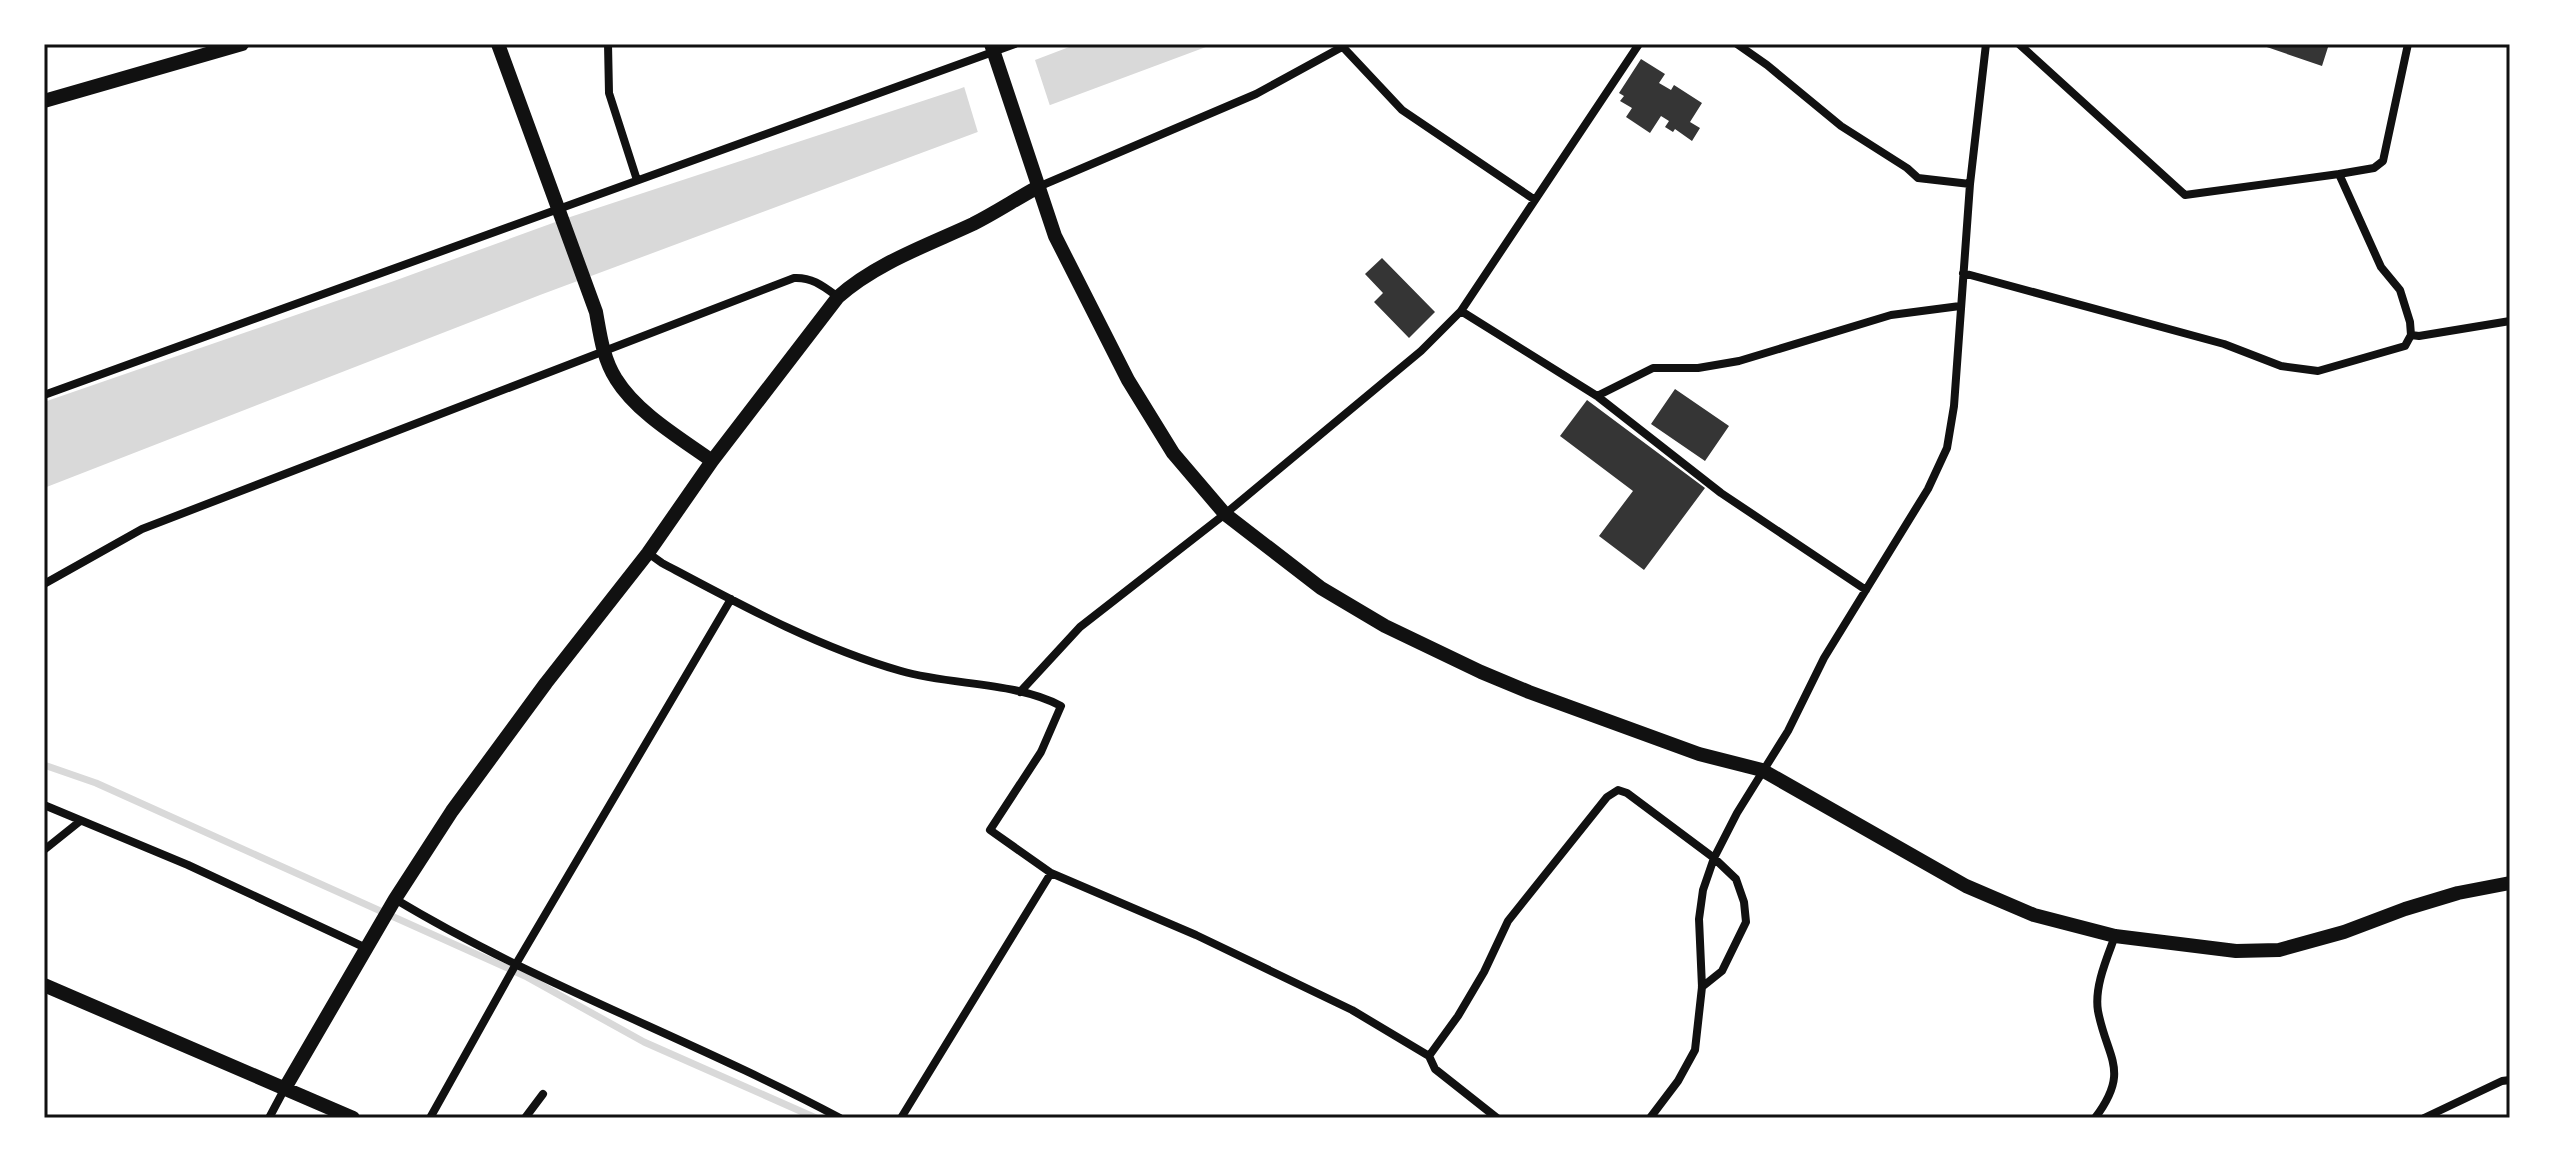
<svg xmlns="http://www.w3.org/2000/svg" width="2554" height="1162" font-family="Lato,sans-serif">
	<rect width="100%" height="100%" fill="#fff"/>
	<path fill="#d9d9d9" d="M1077 44H1214L540 295 44 488V402L394 281 561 220 959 89Z"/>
	<path fill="#fff" d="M1034 57 1051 109 979 136 963 83Z"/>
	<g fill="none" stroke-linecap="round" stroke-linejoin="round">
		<path stroke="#d9d9d9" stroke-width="7" d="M44 765 96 783 525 976 644 1042 816 1118"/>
	</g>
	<path fill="#353535" d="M2258 44H2329L2322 66Z
		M1641 59 1665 74 1659 83 1671 90 1674 85 1702 103 1690 122 1700 128 1692 141 1675 129 1673 132 1665 127 1669 121 1661 116 1650 133 1626 117 1632 108 1620 101 1624 96 1619 93Z
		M1382 258 1435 312 1409 338 1374 302 1383 293 1365 274Z
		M1675 389 1729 426 1705 461 1651 424Z
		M1587 400 1705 488 1644 570 1599 536 1633 491 1560 436Z"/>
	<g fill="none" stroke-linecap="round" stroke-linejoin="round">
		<path stroke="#111" stroke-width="8" d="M608 44 609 93 637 180
			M1737 44 1767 65 1841 126 1907 168 1918 178 1970 184
			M1341 45 1402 110 1535 200
			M2339 174 2374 168 2383 161 2408 44
			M1038 187 1256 94 1342 47
			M1963 273 2224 344 2281 366 2318 371 2405 346 2411 335 2410 322 2400 290 2381 267 2339 174 2185 195 2019 44
			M1461 311 1597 396 1721 493 1866 590
			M2411 335 2419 336 2510 321
			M44 395 1015 44
			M1597 396 1653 368H1698L1739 361 1891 315 1960 306
			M648 553 662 563C739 604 817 647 901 671 953 686 1013 681 1061 706L1041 752 990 830 1051 873 1196 935 1352 1010 1429 1056 1435 1069 1497 1118
			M44 584 142 529 794 278C812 277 823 286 838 297
			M1020 692 1080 627 1225 514 1421 351 1461 311 1639 44
			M44 805 188 865 366 948
			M44 850 79 822
			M395 899C536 984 694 1040 840 1118
			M1429 1056 1458 1016 1484 972 1508 921 1607 797 1618 790 1627 793 1714 858 1736 879 1744 902 1746 922 1722 971 1702 987
			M269 1118 285 1088
			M430 1118 516 964 731 599
			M525 1118 543 1094
			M901 1118 1051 873
			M1650 1118 1678 1081 1695 1050 1702 987 1699 919 1703 890 1714 858 1737 813 1788 731 1824 658 1928 489 1947 448 1954 406 1970 184 1986 44
			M2095 1118C2131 1070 2107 1059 2098 1011 2094 987 2107 958 2115 936
			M2424 1118 2502 1081 2510 1080"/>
		<path stroke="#111" stroke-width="14" d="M498 44 596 312C600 334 603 359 616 379 637 413 680 438 712 461
			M991 44 1055 236 1128 380 1173 453 1225 514 1321 588 1385 626 1481 672 1529 692 1699 754 1762 770 1966 886 2034 915 2115 936 2236 951 2279 950 2344 932 2405 909 2458 893 2510 883
			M44 101 242 44
			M44 985 353 1118
			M285 1088 395 899 452 811 546 683 648 553 712 461 838 297C876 263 928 245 973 224 995 213 1016 199 1038 187"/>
	</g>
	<rect width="2554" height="1162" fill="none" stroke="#ffffff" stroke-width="92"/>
	<rect x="46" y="46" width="2462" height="1070" fill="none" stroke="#111" stroke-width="3"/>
</svg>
